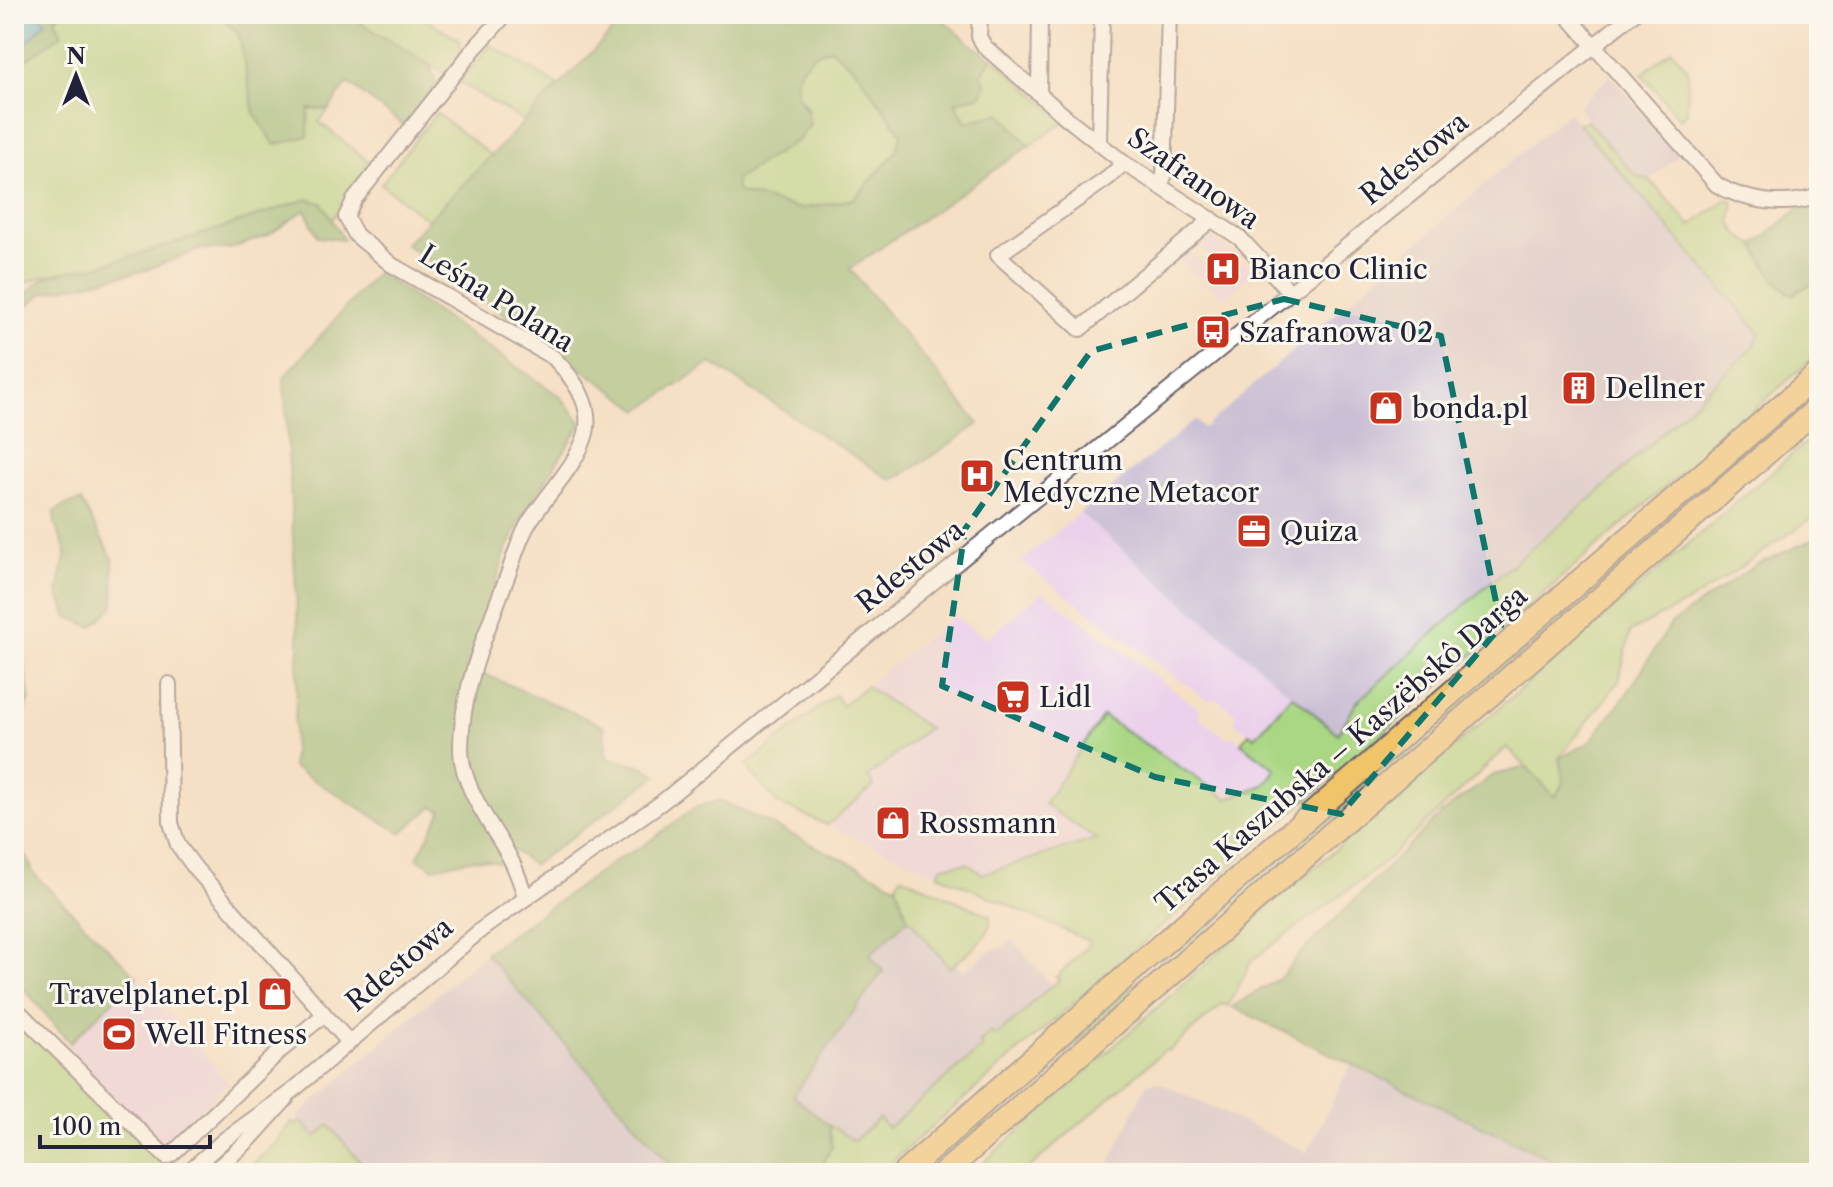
<svg xmlns="http://www.w3.org/2000/svg" width="1833" height="1187" font-family="'Libre Caslon Text',serif">
	<rect width="100%" height="100%" fill="#fbf7ec"/>
	<filter id="ink" filterUnits="userSpaceOnUse"><feTurbulence type="fractalNoise" baseFrequency=".0125" numOctaves="2"/><feDisplacementMap in="SourceGraphic" scale="16" xChannelSelector="R" yChannelSelector="G"/><feConvolveMatrix kernelMatrix="1 2 1 2 8 2 1 2 1" color-interpolation-filters="sRGB"/></filter>
	<filter id="wash" filterUnits="userSpaceOnUse"><feTurbulence type="fractalNoise" baseFrequency=".006" numOctaves="4" result="noise"/><feDisplacementMap in="SourceGraphic" scale="32" xChannelSelector="R" yChannelSelector="G"/><feGaussianBlur stdDeviation="1.8" result="paint"/><feColorMatrix in="noise" values="0 0 0 0 0 0 0 0 0 0 0 0 0 0 0 0 0 1.4 0 .05"/><feComposite in="paint" operator="in"/></filter>
	<g filter="url(#wash)">
		<rect width="100%" height="100%" fill="#f5e0c5"/>
		<path fill="#ebd1eb" d="M1202 239H1213L1256 271 1223 298 1177 259 1188 250 1205 264 1211 256 1196 244Z
			M1080 513 1292 695 1255 737 1235 723 1236 714 1217 699 1207 700 1021 561Z
			M1043 592 1199 709 1200 718 1228 739 1231 735 1277 769 1264 785 1228 799 1103 716 1097 839 982 874 943 866 938 874 827 825 874 786 867 777 927 728 866 686 953 616 986 638Z
			M137 977 229 1083 218 1091 192 1127 176 1143 154 1142 63 1051Z"/>
		<path fill="#cbbfd5" d="M1610 76 1679 155 1650 180 1636 176 1587 121 1579 106Z
			M1568 112 1760 334 1753 347 1601 490 1483 589 1357 702 1337 734 1080 513 1195 420 1204 428Z
			M908 919 950 968 955 963 963 972 989 951 1002 948 1012 939 1052 986 995 1037 991 1033 979 1043 982 1048 888 1129 879 1118 854 1141 793 1097 883 971 870 956Z
			M485 953 678 1173H370L329 1126 316 1137 297 1117Z
			M1351 1064 1580 1173H1105L1147 1083 1158 1082 1307 1152Z"/>
		<path fill="#aad784" stroke="#667c60" stroke-width="2" d="M60 14H218L239 34 254 113 329 109 319 122 374 166 332 219 322 203 101 265 41 277 22 284 14 294V69L61 34 55 19Z
			M346 14H416L459 39 462 52 445 74Z
			M491 45 559 86 525 122 459 82Z
			M831 49 856 70 901 133 897 151 854 199 801 209 740 193 736 188 735 180 800 138 809 111C806 106 800 100 798 95 790 73 811 51 831 49Z
			M1672 50 1688 69 1687 113 1680 119 1642 74Z
			M992 58 1066 121 1029 146 1001 113 966 122 955 102 981 95V74Z
			M436 113 492 156 428 220 381 184Z
			M1587 121 1636 176 1650 180 1691 226 1723 202 1728 199 1733 201C1735 209 1731 213 1731 221 1733 232 1745 241 1755 245L1760 257 1788 293 1796 292 1819 280V353L879 1173H818L832 1146 829 1125 854 1141 879 1118 888 1128 982 1048 979 1043 991 1032 996 1036 1029 1008 1028 1006 1059 980 1056 977 1086 948 1089 941 938 874 942 866 968 863 982 874 1096 839 1044 804 1103 716 1228 799 1264 785 1276 769 1241 743 1249 733 1255 737 1292 695 1338 734 1357 702 1483 589 1601 490 1753 347 1760 333 1578 123Z
			M1819 385V394L929 1173H919Z
			M1819 431V513L1697 597 1630 632 1619 681 1559 758 1564 782 1555 797 1507 747 1379 867 1252 960 1228 1006 1223 1004 1169 1051 1165 1050 1023 1173H972L1294 885Z
			M866 686 928 728 868 777 874 786 827 825 777 803 746 766 835 695 842 706Z
			M901 876 989 915C997 935 964 955 950 968L917 929 914 923 908 919 896 885Z
			M14 1014 175 1161 174 1163 179 1168 176 1173H14Z
			M300 1121 316 1137 329 1125 370 1173H243L276 1143 292 1122 295 1125Z"/>
		<path fill="#87b872" stroke="#546d56" stroke-width="2" fill-rule="evenodd" d="M38 14H60L55 19 62 34 14 69V48L29 40 46 22Z
			M218 14H346L430 65 437 84 405 126 348 83 329 109H309L308 136 275 145 254 113 239 34Z
			M629 14H936L972 45 992 58 981 74 986 85 981 95 955 102 966 122 1001 113 1029 146 850 269 979 424 914 468 891 480 711 363 640 410 405 244ZM831 49 856 70 901 133 897 151 854 199 801 209 740 193 736 188V180L800 138 810 125C809 109 803 108 798 95 790 74 811 51 831 49Z
			M307 199 322 203 344 240 318 237 305 210 269 235 230 249H201L146 270 44 293 21 310 14 324C14 305 26 291 42 280 57 270 84 270 102 265 171 246 239 222 307 199Z
			M1819 202V280L1796 292 1794 295C1777 287 1762 262 1755 245L1799 208Z
			M377 272 561 397 582 423 523 516 506 551 468 667 604 726 607 758 640 765 658 775 533 865 506 845 499 863C471 855 460 863 433 868L417 858 442 810 432 807 401 833 292 767 299 647 284 377Z
			M81 501 113 559 114 606 92 627 68 617 58 593 66 551 55 525 54 512 66 505Z
			M1819 530V1173H1580L1232 1007 1281 977 1300 954 1442 813 1493 775 1527 767 1555 797 1564 782 1559 758 1589 743 1626 695 1671 624 1757 564 1814 539Z
			M14 608 30 700 14 729Z
			M720 800 896 885 908 919 870 955 883 971 793 1096 829 1125 832 1146 818 1173H678L485 953 621 857 640 848 694 808Z
			M14 846 27 857 34 874 137 977 70 1043 14 977Z"/>
		<path fill="#5db8db" stroke="#406d8b" stroke-width="2" d="M14 14H38L46 22 29 40 14 48Z"/>
	</g>
	<g filter="url(#ink)">
		<g fill="none" stroke-linecap="round" stroke-linejoin="round">
			<defs>
				<path id="minor" d="M506 14 474 49 354 200 346 217 356 235 392 265 554 358C573 378 593 404 586 433 579 462 546 496 530 521 519 538 514 559 507 577 487 631 461 689 461 748 461 788 492 824 510 858 517 871 521 885 526 898
					M980 14 979 37 985 47 1068 119 1124 163 1240 238 1290 292
					M1566 14 1717 185C1748 203 1786 207 1819 196
					M1039 94 1040 14
					M1099 142 1102 14
					M1124 163 1108 178 998 255 1080 329 1212 219
					M1160 187 1164 176 1169 14
					M169 684 171 823 178 845 195 868 348 1041
					M14 1007 166 1157 172 1154 281 1050 324 1015
					M187 1173 224 1140 291 1092 482 929 661 803 1633 14
					M212 1173 250 1139 286 1099"/>
				<path id="highway" d="M904 1173 1152 953 1819 373
					M944 1173 1819 407"/>
			</defs>
			<use href="#minor" stroke="#6c646b" stroke-width="18"/>
			<use href="#highway" stroke="#6c646b" stroke-width="26"/>
			<use href="#minor" stroke="#fff" stroke-width="14"/>
			<use href="#highway" stroke="#f0c469" stroke-width="22"/>
		</g>
	</g>
	<path d="M0 0H1833V1187H0ZM1284 299 1441 336 1501 626 1341 814 1155 777 942 686 965 529 1091 351Z" fill="#f5e0c5" fill-opacity=".55" fill-rule="evenodd"/>
	<path fill="none" stroke="#0f766e" stroke-width="6" stroke-dasharray="16 10" stroke-linejoin="round" d="M1284 299 1441 336 1501 626 1341 814 1155 777 942 686 965 529 1091 351Z"/>
	<defs>
		<symbol id="hospital-square" viewBox="-11 -11 22 22"><rect x="-9" y="-9" width="18" height="18" rx="4" fill="#c8321e" stroke="#fbf7ec"/><path d="M-5-5h3v3.5h4V-5h3V5h-3V1.5h-4V5h-3Z" fill="#fff"/></symbol>
		<symbol id="bus-square" viewBox="-11 -11 22 22"><rect x="-9" y="-9" width="18" height="18" rx="4" fill="#c8321e" stroke="#fbf7ec"/><path d="M-5-6H5V4H4V6H2V4H-2V6H-4V4H-5ZM-3.5-4V0h7V-4ZM-3.5 1.2v1.5H-2V1.2ZM2 1.2v1.5H3.5V1.2Z" fill="#fff"/></symbol>
		<symbol id="building-square" viewBox="-11 -11 22 22"><rect x="-9" y="-9" width="18" height="18" rx="4" fill="#c8321e" stroke="#fbf7ec"/><path d="M-4-6H4V6H1V3H-1V6H-4ZM-2.5-4.3h1.7v1.8h-1.7ZM.8-4.3h1.7v1.8H.8ZM-2.5-1h1.7V.8h-1.7ZM.8-1h1.7V.8H.8Z" fill="#fff"/></symbol>
		<symbol id="shop-square" viewBox="-11 -11 22 22"><rect x="-9" y="-9" width="18" height="18" rx="4" fill="#c8321e" stroke="#fbf7ec"/><path d="M-5-2.5h2.3a2.7 3.5 0 0 1 5.4 0H5L5.5 6h-11ZM-1.5-2.5h3a1.5 2.3 0 0 0-3 0Z" fill="#fff"/></symbol>
		<symbol id="office-square" viewBox="-11 -11 22 22"><rect x="-9" y="-9" width="18" height="18" rx="4" fill="#c8321e" stroke="#fbf7ec"/><path d="M-6-3h4V-5.5h4V-3h4V5H-6ZM-1-4.5V-3h2v-1.5ZM-6 0V1H6V0Z" fill="#fff"/></symbol>
		<symbol id="supermarket-square" viewBox="-11 -11 22 22"><rect x="-9" y="-9" width="18" height="18" rx="4" fill="#c8321e" stroke="#fbf7ec"/><path d="M-6-5.5h2.5l.6 2H6L4.5 2H-2.5L-4.4-4H-6ZM-1.5 3.2a1.3 1.3 0 1 0 .1 0ZM3 3.2a1.3 1.3 0 1 0 .1 0Z" fill="#fff"/></symbol>
		<symbol id="stadium-square" viewBox="-11 -11 22 22"><rect x="-9" y="-9" width="18" height="18" rx="4" fill="#c8321e" stroke="#fbf7ec"/><path d="M0-5a6.5 5 0 1 0 0 10a6.5 5 0 1 0 0-10ZM-3.5-1.8h7v3.6h-7Z" fill="#fff"/></symbol>
	</defs>
	<g fill-rule="evenodd">
		<use href="#hospital-square" x="1203" y="249" width="40" height="40"/>
		<use href="#bus-square" x="1193" y="312" width="40" height="40"/>
		<use href="#building-square" x="1559" y="368" width="40" height="40"/>
		<use href="#shop-square" x="1366" y="388" width="40" height="40"/>
		<use href="#hospital-square" x="957" y="456" width="40" height="40"/>
		<use href="#office-square" x="1234" y="511" width="40" height="40"/>
		<use href="#supermarket-square" x="993" y="677" width="40" height="40"/>
		<use href="#shop-square" x="873" y="803" width="40" height="40"/>
		<use href="#shop-square" x="255" y="974" width="40" height="40"/>
		<use href="#stadium-square" x="99" y="1014" width="40" height="40"/>
	</g>
	<g text-anchor="middle" dominant-baseline="central" stroke-width="6" stroke-linejoin="round" paint-order="stroke">
		<g font-size="28" fill="#22223b" stroke="#fbf7ec">
			<text transform="translate(1414 158) rotate(-39)">Rdestowa</text>
			<text transform="translate(1194 178) rotate(35)">Szafranowa</text>
			<text transform="translate(497 298) rotate(32)">Leśna Polana</text>
			<text transform="translate(910 566) rotate(-39)">Rdestowa</text>
			<text transform="translate(1341 749) rotate(-41)">Trasa Kaszubska – Kaszëbskô Darga</text>
			<text transform="translate(399 964) rotate(-40)">Rdestowa</text>
		</g>
		<g font-size="28" fill="#22223b" stroke="#fbf7ec" text-anchor="start">
			<text x="1249" y="269">Bianco Clinic</text>
			<text x="1239" y="332">Szafranowa 02</text>
			<text x="1605" y="388">Dellner</text>
			<text x="1412" y="408">bonda.pl</text>
			<text x="1003" y="460">Centrum<tspan x="1003" dy="32">Medyczne Metacor</tspan></text>
			<text x="1280" y="531">Quiza</text>
			<text x="1039" y="697">Lidl</text>
			<text x="919" y="823">Rossmann</text>
			<text x="249" y="994" text-anchor="end">Travelplanet.pl</text>
			<text x="145" y="1034">Well Fitness</text>
		</g>
	</g>
	<rect width="1833" height="1187" fill="none" stroke="#fbf7ec" stroke-width="48"/>
	<g transform="translate(76 76)" stroke="#fbf7ec" stroke-width="6" paint-order="stroke">
	<path d="M0-6L14 30L0 20L-14 30Z" fill="#22223b"/>
	<text y="-12" font-size="22" font-weight="bold" text-anchor="middle" fill="#22223b">N</text>
	</g>
	<path d="M40 1135v12h170v-12" fill="none" stroke="#22223b" stroke-width="4"/>
	<text x="52" y="1135" font-size="24" fill="#22223b" stroke="#fbf7ec" stroke-width="6" paint-order="stroke">100 m</text>
</svg>
